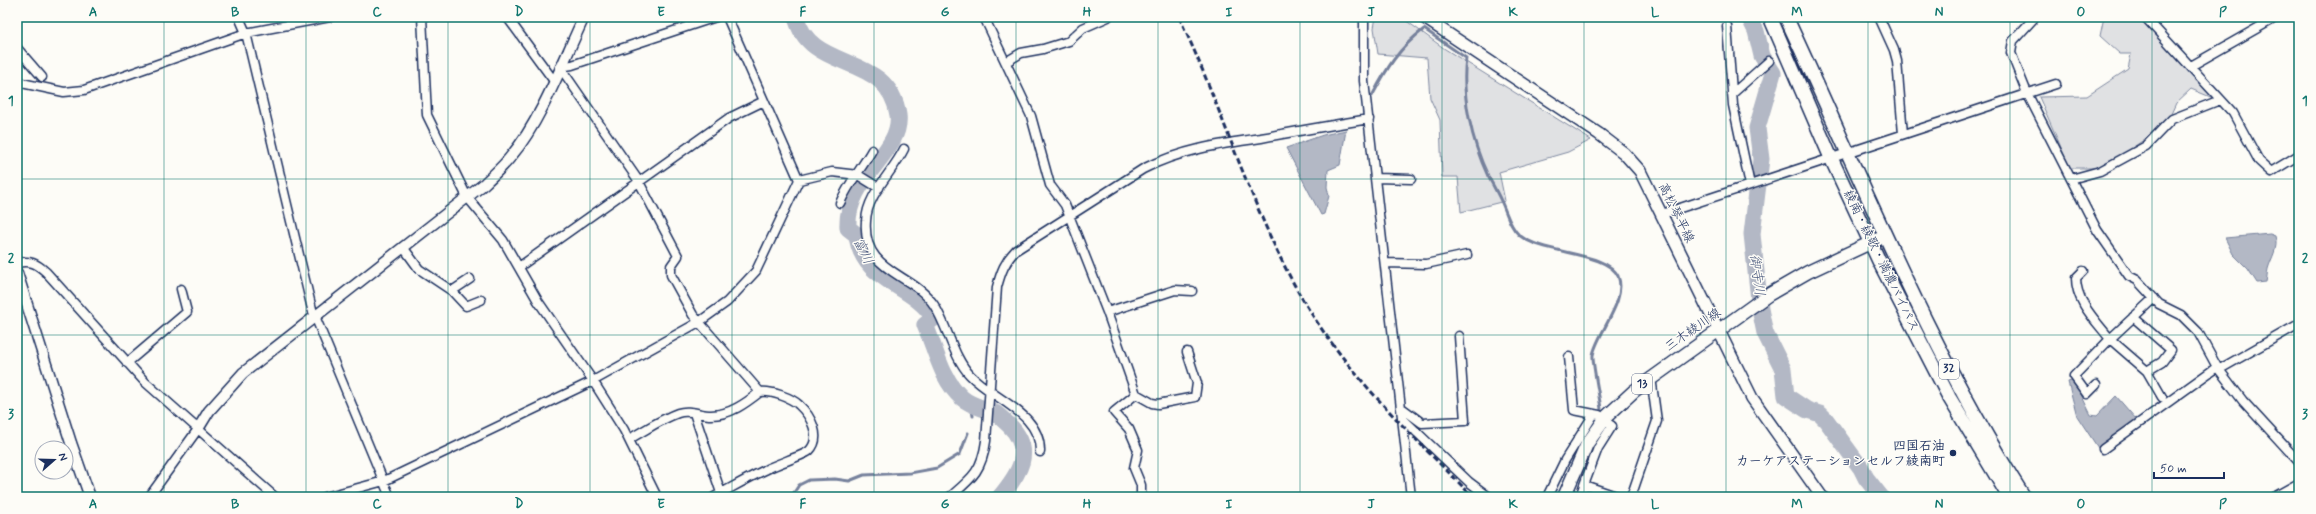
<svg xmlns="http://www.w3.org/2000/svg" width="2316" height="514" font-family="Mynerve,'Klee One',sans-serif">
	<rect width="100%" height="100%" fill="#fdfcf7"/>
	<filter id="ink" filterUnits="userSpaceOnUse"><feTurbulence type="fractalNoise" baseFrequency=".025" numOctaves="2"/><feDisplacementMap in="SourceGraphic" scale="8" xChannelSelector="R" yChannelSelector="G"/><feConvolveMatrix kernelMatrix="1 2 1 2 8 2 1 2 1" color-interpolation-filters="sRGB"/></filter>
	<g filter="url(#ink)">
		<path fill="#e0e1e3" stroke="#7e88a0" d="M1376 17H1401L1445 49 1591 140 1568 152 1499 172 1505 201 1461 212 1458 177H1442L1440 120 1430 98 1427 58 1378 54 1374 28Z
			M2104 17H2139L2213 98 2191 89 2176 103 2171 114 2152 134 2128 151 2097 168H2070L2039 97 2087 96 2128 69 2131 54H2120L2100 36Z"/>
		<path fill="#b3b8c5" stroke="#76819c" d="M1346 130 1340 165 1328 170 1327 187 1329 196 1324 214 1321 215 1286 148 1323 135Z
			M2270 234 2275 236C2279 248 2271 258 2268 269 2267 274 2267 278 2266 282L2257 283 2248 269 2233 254 2225 238Z
			M2074 380 2091 415 2097 416 2116 396 2136 419 2098 448 2077 416 2068 382Z"/>
		<g fill="none" stroke-linecap="round" stroke-linejoin="round">
			<path stroke="#76819c" stroke-width="3" d="M1372 96C1387 68 1398 49 1424 29L1466 58C1461 96 1472 142 1488 176 1493 185 1498 194 1502 203 1507 214 1510 227 1519 235 1543 255 1606 251 1618 276 1628 300 1597 333 1593 355 1592 361 1600 400 1601 409
				M971 404 973 416
				M791 497 799 485 809 480 835 479 849 481 864 475 910 473 937 468 960 454 968 433"/>
			<path stroke="#b3b8c5" stroke-width="17" d="M796 17C810 74 889 51 898 115 903 152 845 178 848 228L857 235C862 282 912 283 934 318L925 325C936 350 941 379 962 398 971 406 984 408 995 413 1000 416 1004 421 1009 425 1035 451 1019 474 1000 497
				M1749 17 1756 31 1762 56 1773 73 1757 128 1761 159 1752 234 1760 309 1765 333 1783 369 1786 396 1807 410 1820 414 1826 420 1861 468 1866 478 1881 497"/>
			<defs>
				<path id="minor" d="M239 17 246 33 312 309 390 497
					M422 17 427 115 467 197 503 240 538 301 593 381 624 430 657 497
					M507 17 554 81
					M984 17 1031 116 1050 185 1065 205 1107 312 1136 394 1114 412 1129 429 1138 450 1134 468 1141 485V497
					M1364 17V81L1411 497
					M1879 17 1894 50 1897 61 1903 134
					M2035 17 2013 41 2011 53 2027 93 2097 230 2129 276 2137 280 2159 304 2181 315 2198 332 2217 367 2243 401 2299 462
					M2145 17 2233 113 2259 161 2271 172 2299 155
					M1727 26 1733 105 1750 185
					M17 48 42 77
					M1006 62 1021 53 1043 49 1069 41 1083 28 1108 17
					M2191 66 2277 17
					M17 82 64 92 84 90 246 33 330 17
					M1732 94 1769 61
					M904 149C893 172 867 194 866 221 862 273 912 272 934 305 948 327 953 357 970 375 994 400 1041 413 1040 452
					M1376 178 1411 179
					M2071 179 2100 171 2146 146 2172 119 2220 100
					M799 180 832 172 858 175 879 188
					M840 203C848 184 862 168 872 150
					M1662 214 2056 84
					M403 247 419 269 452 291 466 306 481 300
					M17 263C30 260 36 263 46 272L145 382 275 497
					M1385 263 1426 264 1467 255
					M519 267 729 118 764 101
					M2083 271 2076 278C2076 302 2096 321 2110 339L2074 376 2087 394 2096 385
					M452 291 470 279
					M2154 298 2110 339 2147 371 2162 397
					M1107 312 1175 290 1192 291
					M2133 317 2171 350 2162 362 2147 371
					M1569 357 1574 410 1599 415
					M127 363 187 312 181 289
					M2220 369 2299 324
					M1136 394 1152 403 1158 404 1195 397 1197 383 1187 352
					M1403 409 1422 423 1465 421 1459 336
					M694 413 721 493
					M1404 420 1469 482 1489 497
					M629 439C644 431 661 419 678 413 689 409 700 415 711 415 730 415 746 403 760 392
					M2103 449 2217 367
					M1584 485 1598 448 1612 426 1604 421
					M149 497 198 429
					M325 497 384 481 593 381 699 322 727 302 756 271 799 180 727 17
					M714 497C731 488 748 478 765 470 773 465 805 455 809 451 823 437 810 415 799 405 792 398 770 390 760 392L693 315 671 275V266L678 256 638 180 560 67 572 65 716 17
					M950 497C972 478 982 471 986 441L997 287C1001 272 1005 261 1016 250L1143 169C1180 150 1220 144 1261 138 1297 131 1333 125 1369 119
					M1547 497 1565 460 1594 414
					M1580 497 1584 485 1619 497
					M1631 497 1657 421 1651 377
					M2274 497 2299 483"/>
				<path id="tertiary" d="M17 273 71 443 90 497
					M198 429 209 411 243 373 484 184C494 174 504 166 512 155 541 121 564 59 584 17"/>
				<path id="secondary" d="M1423 17 1599 134 1624 153 1640 171 1752 398 1822 497"/>
				<path id="primary" d="M1564 497 1587 444 1607 416 1634 391 1768 295 1808 272 1885 236"/>
				<path id="trunk" d="M1770 17 1831 158 1880 263 1949 397 2009 497
					M1786 17C1862 179 1927 346 2024 497"/>
			</defs>
			<use href="#minor" stroke="#1b2f5e" stroke-width="11"/>
			<use href="#tertiary" stroke="#1b2f5e" stroke-width="13"/>
			<use href="#secondary" stroke="#1b2f5e" stroke-width="14"/>
			<use href="#primary" stroke="#1b2f5e" stroke-width="15"/>
			<use href="#trunk" stroke="#1b2f5e" stroke-width="16"/>
			<use href="#minor" stroke="#fdfcf7" stroke-width="8"/>
			<use href="#tertiary" stroke="#fdfcf7" stroke-width="10"/>
			<use href="#secondary" stroke="#fdfcf7" stroke-width="11"/>
			<use href="#primary" stroke="#fdfcf7" stroke-width="12"/>
			<use href="#trunk" stroke="#fdfcf7" stroke-width="13"/>
			<path stroke="#1b2f5e" stroke-width="3" stroke-dasharray="6 3" stroke-linecap="butt" d="M1179 17C1221 105 1248 200 1295 286 1340 368 1408 431 1473 497"/>
		</g>
	</g>
	<path fill="none" stroke="#0f766e" stroke-width="1" stroke-opacity="0.55" d="M164 17V497M306 17V497M448 17V497M590 17V497M732 17V497M874 17V497M1016 17V497M1158 17V497M1300 17V497M1442 17V497M1584 17V497M1726 17V497M1868 17V497M2010 17V497M2152 17V497M17 179H2299M17 335H2299"/>
	<circle fill="#1b2f5e" stroke="#fdfcf7" stroke-width="1.5" cx="1953" cy="453" r="4"/>
	<g text-anchor="middle" dominant-baseline="central" stroke-width="3" stroke-linejoin="round" paint-order="stroke">
		<g fill="#fdfcf7" stroke="#5f6c8c" stroke-width="1">
			<rect x="1939" y="359" width="20" height="20" rx="3"/>
			<rect x="1632" y="374" width="20" height="20" rx="3"/>
		</g>
		<g font-size="12" font-weight="bold" fill="#1b2f5e">
			<text x="1949" y="369">32</text>
			<text x="1642" y="384">13</text>
		</g>
		<g font-size="13" fill="#1b2f5e" stroke="#fdfcf7">
			<text transform="translate(1676 213) rotate(64)">高松琴平線</text>
			<text transform="translate(1881 261) rotate(64)">綾南・綾歌・満濃バイパス</text>
			<text transform="translate(1693 330) rotate(-35)">三木綾川線</text>
		</g>
		<g font-size="13" font-weight="bold" fill="#1b2f5e" stroke="#fdfcf7" text-anchor="end">
			<text x="1945" y="446">四国石油<tspan x="1945" dy="15">カーケアステーションセルフ綾南町</tspan></text>
		</g>
		<g font-size="14" font-style="italic" fill="#49587d" stroke="#fdfcf7">
			<text transform="translate(863 251) rotate(64)">富川</text>
			<text transform="translate(1757 275) rotate(83)">御寺川</text>
		</g>
	</g>
	<rect width="2316" height="514" fill="none" stroke="#fdfcf7" stroke-width="44"/>
	<g transform="translate(54 460) rotate(70)"><circle r="19" fill="#fdfcf7" stroke="#a3aaba"/>
	<path d="M0-3L7 15L0 10L-7 15Z" fill="#1b2f5e"/>
	<text y="-6" font-size="11" font-weight="bold" text-anchor="middle" fill="#1b2f5e">N</text>
	</g>
	<path d="M2154 472v6h70v-6" fill="none" stroke="#1b2f5e" stroke-width="2"/>
	<text x="2160" y="472" font-size="12" fill="#1b2f5e" stroke="#fdfcf7" stroke-width="3" paint-order="stroke">50 m</text>
	<rect x="22" y="22" width="2272" height="470" fill="none" stroke="#0f766e" stroke-width="1.5"/>
	<g font-size="13" text-anchor="middle" font-weight="bold" fill="#0f766e">
		<text x="93" y="16">A</text>
		<text x="235" y="16">B</text>
		<text x="377" y="16">C</text>
		<text x="519" y="16">D</text>
		<text x="661" y="16">E</text>
		<text x="803" y="16">F</text>
		<text x="945" y="16">G</text>
		<text x="1087" y="16">H</text>
		<text x="1229" y="16">I</text>
		<text x="1371" y="16">J</text>
		<text x="1513" y="16">K</text>
		<text x="1655" y="16">L</text>
		<text x="1797" y="16">M</text>
		<text x="1939" y="16">N</text>
		<text x="2081" y="16">O</text>
		<text x="2223" y="16">P</text>
		<text x="11" y="105">1</text>
		<text x="2305" y="105">1</text>
		<text x="11" y="262">2</text>
		<text x="2305" y="262">2</text>
		<text x="11" y="418">3</text>
		<text x="2305" y="418">3</text>
		<text x="93" y="508">A</text>
		<text x="235" y="508">B</text>
		<text x="377" y="508">C</text>
		<text x="519" y="508">D</text>
		<text x="661" y="508">E</text>
		<text x="803" y="508">F</text>
		<text x="945" y="508">G</text>
		<text x="1087" y="508">H</text>
		<text x="1229" y="508">I</text>
		<text x="1371" y="508">J</text>
		<text x="1513" y="508">K</text>
		<text x="1655" y="508">L</text>
		<text x="1797" y="508">M</text>
		<text x="1939" y="508">N</text>
		<text x="2081" y="508">O</text>
		<text x="2223" y="508">P</text>
	</g>
</svg>
